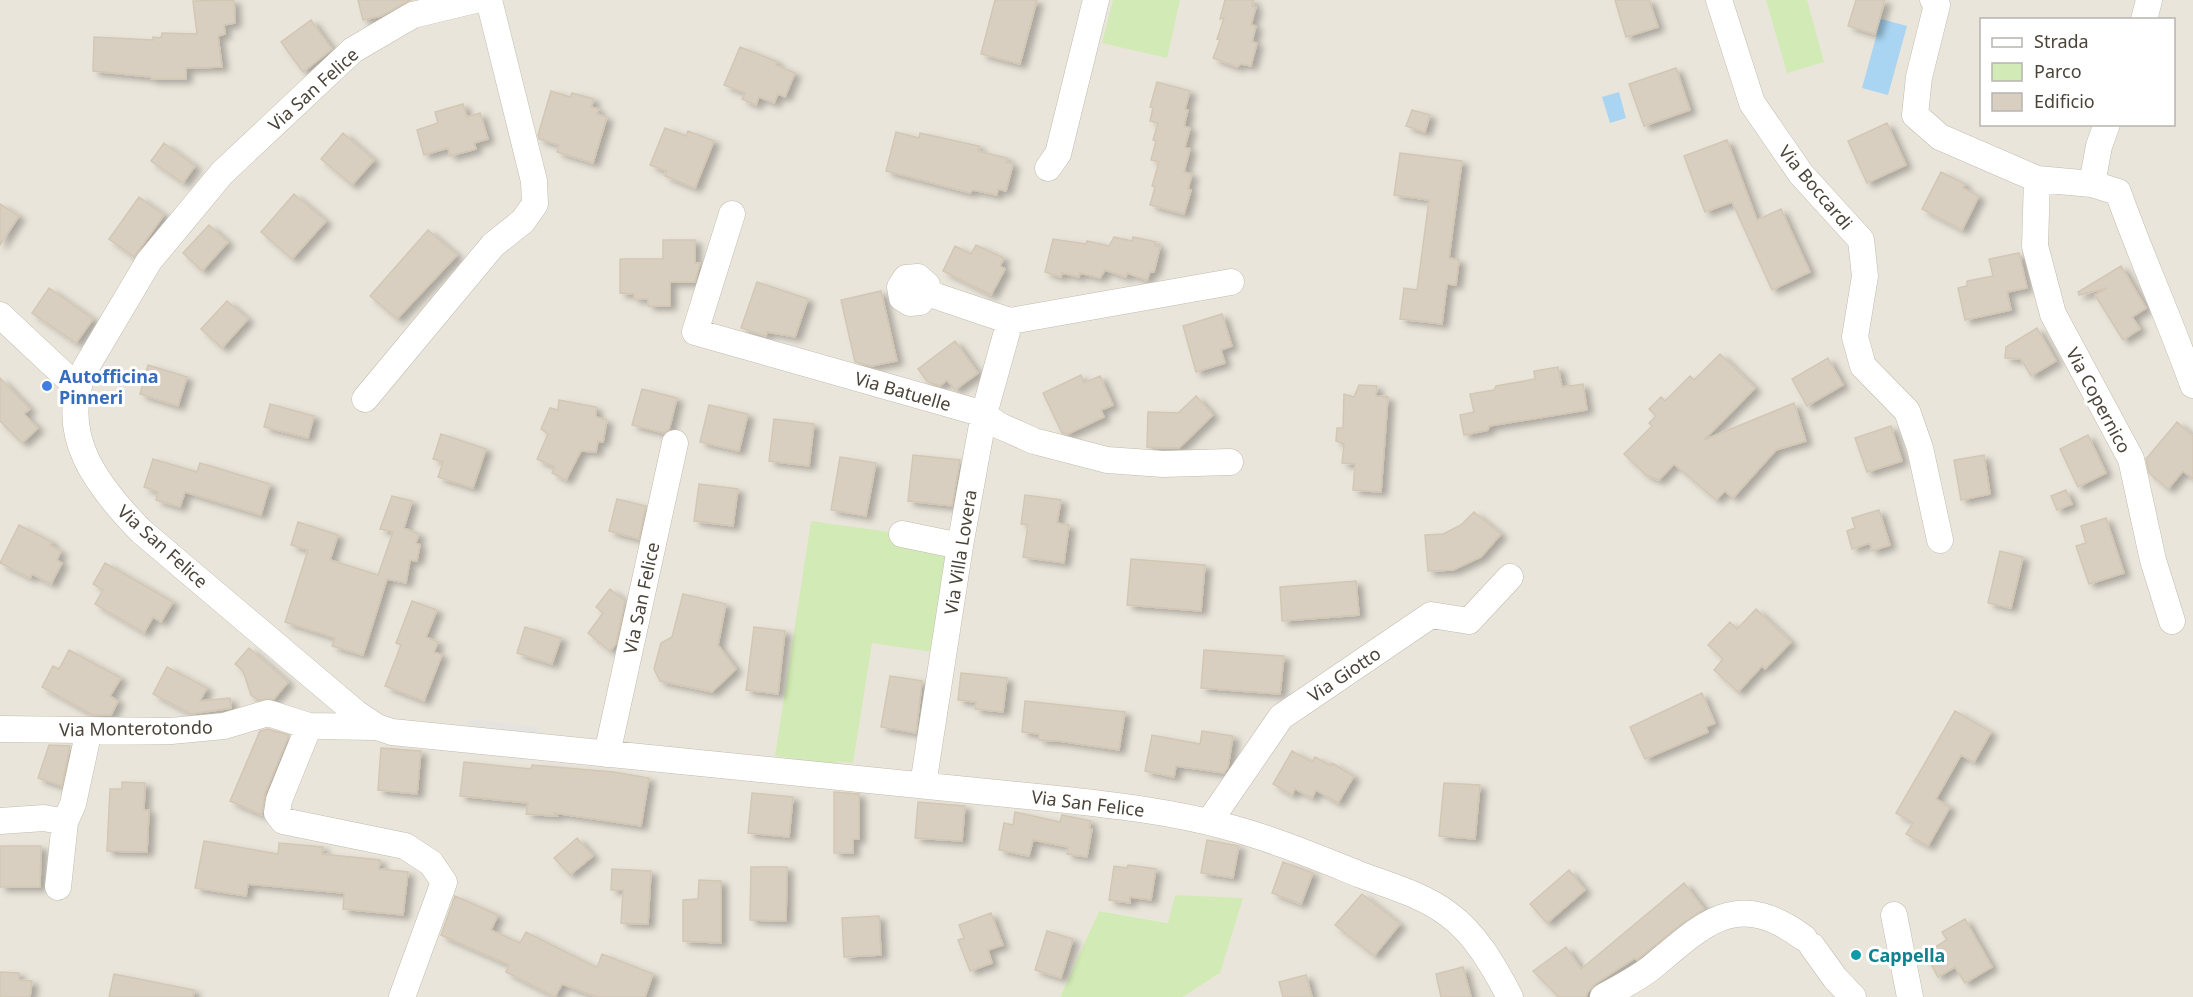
<svg xmlns="http://www.w3.org/2000/svg" width="2193" height="997" font-family="'Noto Sans',sans-serif">
	<defs>
		<filter id="shadow"><feDropShadow dx="6" dy="4" stdDeviation="3" flood-color="#0004"/></filter>
	</defs>
	<rect width="100%" height="100%" fill="#f6f3ec"/>
	<path fill="#eae5da" fill-rule="evenodd" d="M0 0H2193V997H1183L1220 973 1175 895 1169 923 1099 911 1060 997H0ZM1982 20H2174V124H1982Z"/>
	<path fill="#d2eab5" d="M1113 0H1180L1167 58 1102 43Z
		M1766 0H1807L1824 62 1787 73Z
		M811 521 896 533 895 544 950 553 934 652 872 643 853 763 837 761 836 765 775 756Z
		M1175 895 1243 898 1220 973 1183 997H1060L1099 911 1168 923Z"/>
	<path fill="#e5e3e0" d="M468 719 539 727V734L467 725Z"/>
	<path fill="#a9d4f2" d="M1881 19 1907 26 1888 95 1862 88Z
		M1619 92 1626 118 1610 123 1602 97Z"/>
	<path fill="#d8cfc1" stroke="#d3c7b4" stroke-width="1.5" filter="url(#shadow)" d="M234 0 235 23 224 25 225 34 218 36 222 67 186 68V79H151V77L93 71 94 37 153 40V37L161 38 162 33 197 34 193 1Z
		M358 0H411L381 16 363 20Z
		M995 0H1037L1020 64 981 54Z
		M1225 0H1254L1252 6 1256 7 1251 25 1256 26 1252 42 1257 43 1251 66 1241 64 1237 67 1213 58 1220 40 1217 39 1224 18 1220 19Z
		M1615 0H1649L1658 27 1626 37Z
		M1856 0H1885L1875 34 1848 26Z
		M311 20 332 49 303 72 281 42Z
		M740 47 773 60 777 62 776 65 795 73 785 97 778 94 774 103 759 97 756 105 742 99 745 93 724 85Z
		M1676 68 1690 110 1644 126 1629 84Z
		M1157 82 1190 91 1185 109 1188 110 1184 126 1190 128 1185 147 1190 149 1184 172 1192 174 1188 189 1191 190 1184 214 1150 205 1155 187 1152 186 1159 162 1151 160 1156 141 1153 140 1158 123 1150 121 1153 108 1150 107Z
		M551 91 570 97 572 93 594 99 591 107 599 109 597 114 607 117 593 163 557 152 559 145 539 139 538 135Z
		M463 104 467 117 480 113 488 139 474 143 476 149 450 156 448 148 424 155 417 130 438 123 435 112Z
		M1412 110 1430 115 1425 132 1406 126Z
		M1887 123 1906 165 1867 183 1848 141Z
		M665 128 686 136 688 131 714 141 695 188 665 176 666 171 650 165Z
		M896 132 919 138 920 133 960 142 979 146 978 151 1007 158 1006 162 1013 164 1006 191 998 189 997 195 973 190 970 193 886 171Z
		M343 133 374 160 352 185 321 159Z
		M1727 140 1757 220 1781 209 1810 272 1772 290 1732 202 1705 212 1684 156Z
		M164 143 195 166 183 183 151 161Z
		M1400 153 1462 161 1449 258 1459 260 1456 285 1447 284 1442 324 1400 319 1404 288 1417 290 1429 200 1394 195Z
		M1941 172 1965 184 1963 188 1979 196 1962 230 1922 209Z
		M294 194 326 221 292 259 261 232Z
		M139 197 164 215 134 257 109 239Z
		M0 204 19 216 0 245Z
		M209 225 228 242 202 271 183 253Z
		M428 230 457 255 397 319 370 296Z
		M1114 237 1132 241 1133 237 1156 242 1155 246 1160 247 1154 272H1150L1147 280 1127 273 1126 277 1105 270 1100 278 1080 273 1079 277 1062 273 1061 277 1045 272 1053 239 1086 244 1087 241 1109 246Z
		M663 240H695V263H700L695 282H670V306H648V299H634V294L620 293V259H663Z
		M976 245 1004 258 1000 266 1005 269 991 295 943 271 955 246 971 254Z
		M2019 253 2027 288 2007 292 2011 310 1965 320 1958 288 1967 286V281L1993 276 1989 259Z
		M2121 266 2146 308 2132 317 2140 329 2123 340 2095 295 2107 288 2079 295 2078 292Z
		M757 282 808 299 795 337 767 332 766 336 741 328Z
		M49 288 93 319 76 343 32 313Z
		M881 291 897 361 871 366 855 362 841 300Z
		M227 301 248 319 222 348 201 329Z
		M1222 314 1232 346 1221 350 1225 363 1196 372 1183 326Z
		M2037 328 2056 361 2031 376 2021 359 2005 358 2006 347Z
		M955 341 978 373 955 390 947 380 940 386 928 382 918 369Z
		M1720 354 1755 388 1704 440 1794 403 1806 441 1776 450 1733 498 1725 491 1716 500 1674 464 1659 480 1646 475 1624 454 1652 426 1649 423 1656 416 1649 409 1661 397 1665 401 1690 376 1694 380Z
		M1828 358 1843 385 1807 406 1792 379Z
		M148 365 187 377 178 406 140 394Z
		M1558 367 1562 387 1583 384 1587 410 1489 426 1488 430 1464 435 1460 415 1474 412 1470 394 1494 390 1496 386 1535 379 1534 371Z
		M1081 375 1084 383 1100 376 1113 405 1101 410 1104 417 1068 434 1062 433 1043 393Z
		M0 378 30 409 24 414 38 428 22 443 0 421Z
		M1359 385 1377 386 1376 396 1388 397 1381 492 1353 490 1355 464 1342 463 1344 444 1336 441 1337 428H1343L1344 394 1354 397Z
		M642 389 677 398 669 430 664 433 632 425Z
		M1196 396 1213 415 1179 448 1147 447 1148 412 1178 413Z
		M559 400 596 407V417L607 420 603 442 598 441 596 452 581 451 566 480 552 473 555 467 537 459 548 434 541 429 550 408 558 410Z
		M270 404 314 416 308 438 264 427Z
		M709 405 748 414 739 451 700 442Z
		M774 419 814 424 809 466 769 461Z
		M2177 422 2193 436V479L2183 471 2168 489 2149 473 2146 459Z
		M1891 426 1902 461 1867 472 1855 438Z
		M441 434 486 449 473 488 438 477 443 462 433 459Z
		M2088 435 2106 473 2078 487 2060 449Z
		M913 455 960 460 952 506 908 501Z
		M1984 455 1990 494 1961 500 1954 460Z
		M840 457 876 463 866 516 831 510Z
		M153 459 197 472 200 463 270 484 261 515 185 492 180 507 156 500 158 492 144 487Z
		M699 484 738 489 733 526 694 521Z
		M2066 490 2072 504 2057 510 2051 496Z
		M1025 495 1061 500 1057 523 1069 525 1064 563 1023 557 1028 525 1021 524Z
		M392 496 412 501 404 528 419 534 416 543 420 545 417 561 410 560 406 583 387 579 363 655 332 646 335 638 285 622 308 550 291 545 298 522 338 535 330 560 378 575 393 532 380 529Z
		M617 499 646 506 639 539 609 531Z
		M1879 510 1890 545 1872 551 1870 543 1852 549 1847 531 1855 528 1852 518Z
		M1474 512 1501 534 1481 557 1453 570 1428 571 1425 535 1443 534 1461 525Z
		M2106 518 2124 573 2089 584 2076 546 2086 543 2081 526Z
		M19 525 52 542 50 545 61 551 57 560 62 563 51 584 32 574 30 578 0 563Z
		M2000 551 2023 557 2011 608 1988 603Z
		M1131 559 1205 565 1201 611 1127 605Z
		M105 563 173 602 161 622 153 617 144 633 95 604 103 590 93 584Z
		M1356 581 1359 615 1282 621 1280 587Z
		M610 589 625 601 616 644 610 651 588 633 603 613 596 607Z
		M683 594 726 604 718 645 736 669 712 692 660 681 654 669 661 643 672 637Z
		M412 601 437 610 426 637 438 642 434 652 442 655 424 701 385 686 401 645 396 643Z
		M1756 609 1791 642 1765 669 1762 666 1738 692 1714 670 1723 659 1708 645 1730 622 1737 629Z
		M525 627 561 638 552 664 517 653Z
		M754 627 785 631 778 694 746 690Z
		M249 648 288 682 274 699 258 700 251 695 243 671 235 664Z
		M69 650 121 678 110 696 118 701 111 715H93L42 687 53 666 59 669Z
		M1204 650 1284 656 1280 694 1201 688Z
		M167 667 207 688 200 701 230 698 231 708 191 714 153 694Z
		M961 673 1007 678 1003 712 975 709 976 702 958 700Z
		M890 676 922 681 916 733 881 727Z
		M1702 693 1715 723 1706 727 1708 732 1645 759 1630 727Z
		M1025 701 1125 712 1119 750 1059 741 1039 740V734L1022 732Z
		M1955 711 1991 732 1974 762 1961 755 1936 799 1950 807 1928 846 1906 834 1913 823 1896 813Z
		M268 729 289 735 265 794 262 815 230 801 260 731Z
		M1202 731 1233 736 1228 767 1224 773 1176 766 1174 777 1145 771 1152 735 1200 744Z
		M49 745 70 746 62 786 38 778Z
		M381 748 421 751 417 794 378 790Z
		M1292 751 1312 762 1315 757 1331 766 1332 763 1354 776 1338 803 1316 790 1312 798 1295 789 1292 795 1273 784Z
		M464 762 531 769 532 765 614 772 649 778 641 826 554 813 557 816 526 814 528 803 460 796Z
		M122 782 145 783 144 810H149L147 852 107 851 110 789H122Z
		M1444 783 1480 785 1475 839 1439 836Z
		M834 792 859 794V839H853V853H834Z
		M752 793 793 797 789 837 748 833Z
		M918 802 965 806 962 841 915 838Z
		M1015 812 1060 822 1062 815 1091 821 1089 828 1092 829 1087 857 1067 854 1068 847 1033 840 1029 856 999 850 1004 823 1013 825Z
		M577 838 593 856 570 875 554 858Z
		M1207 840 1239 846 1233 878 1201 873Z
		M204 841 278 854 279 843 323 847 322 854 380 860 379 869 408 872 403 915 343 909 344 893 248 884 246 896 195 888Z
		M0 846H41L40 887H0Z
		M1283 862 1313 873 1301 904 1272 893Z
		M1128 865 1156 869 1151 900 1130 897V903L1109 900 1114 866 1127 868Z
		M751 867H787L786 921 750 920Z
		M612 869 651 871 648 924 621 923 623 890H611Z
		M1569 870 1585 890 1547 923 1530 904Z
		M699 880 721 881V943L683 941V900L698 899Z
		M1684 883 1704 909 1679 926 1637 960 1635 958 1595 984 1587 993 1586 997H1559L1533 971 1566 947 1581 969Z
		M1362 894 1400 924 1374 956 1335 925Z
		M455 896 498 915 491 930 520 943 526 932 597 968 602 954 653 974 645 997H597L562 984 555 997 506 972 509 965 441 935Z
		M991 913 1003 945 988 950 992 963 970 971 958 940 964 938 959 925Z
		M879 916 881 955 844 957 842 918Z
		M1965 919 1992 967 1965 983 1955 967 1938 977 1925 953 1947 940 1942 932Z
		M1047 931 1073 939 1061 978 1035 970Z
		M1463 967 1471 997H1441L1436 974Z
		M0 972 19 973V980L32 981 30 997H0Z
		M114 974 194 990 193 997H109Z
		M1306 975 1312 997H1283L1279 982Z"/>
	<g fill="none" stroke-linecap="round" stroke-linejoin="round">
		<defs>
			<path id="minor" d="M475 0 413 15 353 50 222 173 149 261 85 369C56 434 97 486 141 531L356 713 377 727 392 732 1067 800C1120 806 1172 812 1224 826 1271 838 1316 857 1361 875 1390 886 1423 895 1448 914 1476 934 1494 967 1510 997
				M1719 0 1752 103 1801 174 1861 240 1865 276 1855 337 1863 366 1907 411 1920 448 1940 540
				M1933 0 1937 5 1919 77 1915 115 1940 137 2037 179 2092 184 2118 192C2141 257 2170 320 2193 385
				M2144 20 2149 0
				M1048 168 1058 154 1096 0
				M2037 179 2035 246 2053 314 2131 459 2153 560 2172 621
				M2092 184 2099 146 2107 124
				M732 214 695 332 984 414 998 425 1034 441 1107 460 1163 464 1230 462
				M927 293V285L918 277 906 278 900 287 902 298 910 303 920 302 927 293 1010 321 1231 282
				M0 315 77 387
				M365 399 493 245 523 221 535 204 534 181 489 0
				M902 534 960 546
				M309 726 279 800 277 813 283 821 405 846 431 863 444 882 402 997
				M0 729 171 731 224 726 268 713 309 726 377 727
				M607 754 675 443
				M923 785 960 546 984 414 1010 321
				M0 821 44 818 65 822 73 804 89 730
				M1209 822 1281 717 1431 615 1469 621 1510 577
				M58 887 65 822
				M1894 915 1910 997
				M1812 946 1835 978 1853 997
				M1603 997C1619 988 1637 979 1651 968 1705 923 1736 888 1804 938"/>
		</defs>
		<use href="#minor" stroke="#c2bbae" stroke-width="27"/>
		<use href="#minor" stroke="#fff" stroke-width="26"/>
	</g>
	<circle fill="#3f7fe0" stroke="#fff" stroke-width="2" cx="47" cy="386" r="6"/>
	<circle fill="#0f9aa8" stroke="#fff" stroke-width="2" cx="1856" cy="955" r="6"/>
	<g text-anchor="middle" dominant-baseline="central" stroke-width="6" stroke-linejoin="round" paint-order="stroke">
		<g font-size="18" fill="#4b4439" stroke="#fff">
			<text transform="translate(313 89) rotate(-42)">Via San Felice</text>
			<text transform="translate(1816 187) rotate(50)">Via Boccardi</text>
			<text transform="translate(903 391) rotate(16)">Via Batuelle</text>
			<text transform="translate(2099 400) rotate(62)">Via Copernico</text>
			<text transform="translate(163 546) rotate(42)">Via San Felice</text>
			<text transform="translate(960 552) rotate(-81)">Via Villa Lovera</text>
			<text transform="translate(641 598) rotate(-78)">Via San Felice</text>
			<text transform="translate(1344 674) rotate(-34)">Via Giotto</text>
			<text transform="translate(136 728) rotate(-1)">Via Monterotondo</text>
			<text transform="translate(1088 803) rotate(7)">Via San Felice</text>
		</g>
		<g font-size="18" font-weight="bold" fill="#366cbe" stroke="#fff" text-anchor="start">
			<text x="59" y="376">Autofficina<tspan x="59" dy="21">Pinneri</tspan></text>
		</g>
		<g font-size="18" font-weight="bold" fill="#0d838f" stroke="#fff" text-anchor="start">
			<text x="1868" y="955">Cappella</text>
		</g>
	</g>
	<rect x="1980" y="18" width="195" height="108" fill="#ffffff" stroke="#b7b4b0" stroke-width="1.5"/>
	<rect x="1992" y="38" width="30" height="9" fill="#ffffff" stroke="#b7b4b0" stroke-width="1.5"/>
	<text x="2034" y="48" font-size="18" fill="#4b4439">Strada</text>
	<rect x="1992" y="63" width="30" height="18" fill="#d2eab5" stroke="#b7b4b0" stroke-width="1.5"/>
	<text x="2034" y="78" font-size="18" fill="#4b4439">Parco</text>
	<rect x="1992" y="93" width="30" height="18" fill="#d8cfc1" stroke="#b7b4b0" stroke-width="1.5"/>
	<text x="2034" y="108" font-size="18" fill="#4b4439">Edificio</text>
</svg>
